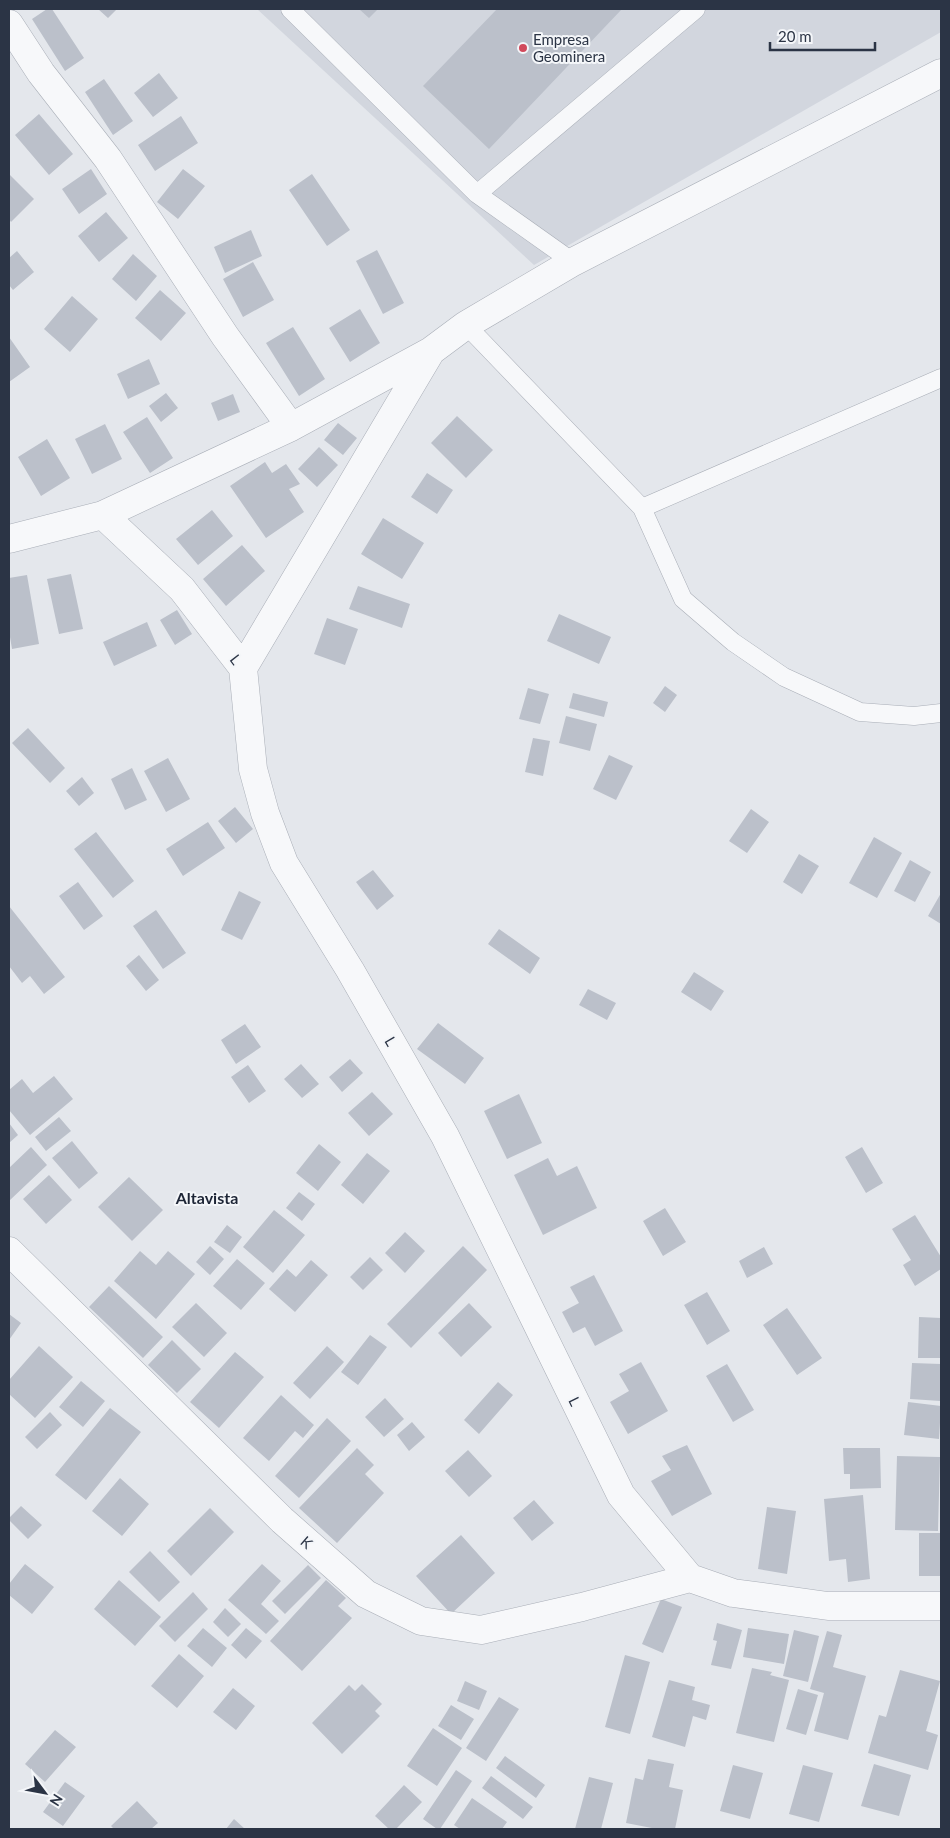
<svg xmlns="http://www.w3.org/2000/svg" width="950" height="1838" font-family="Lato,sans-serif">
	<rect width="100%" height="100%" fill="#e4e7ec"/>
	<path fill="#d2d6de" d="M257 9H941V32L534 265Z"/>
	<path fill="#bbc0ca" d="M47 9H52L84 58 65 71 32 19Z
		M98 9H117L108 18Z
		M359 9H378L369 18Z
		M497 9H622L489 149 423 86Z
		M159 73 178 98 153 117 134 93Z
		M104 79 133 121 113 135 85 92Z
		M39 114 73 154 49 175 15 135Z
		M181 116 198 143 155 171 138 145Z
		M91 169 107 194 79 214 62 189Z
		M183 169 205 186 178 219 157 202Z
		M9 174 34 199 11 222 9 219Z
		M312 174 350 230 327 246 289 190Z
		M106 212 128 238 99 262 78 236Z
		M251 230 262 256 225 273 214 247Z
		M377 250 404 303 383 314 356 261Z
		M17 251 34 272 13 290 9 285V258Z
		M133 254 157 276 136 301 112 279Z
		M253 262 274 300 243 317 223 279Z
		M160 290 186 313 161 341 135 318Z
		M72 296 98 319 70 352 44 329Z
		M360 309 380 343 350 362 329 328Z
		M293 327 325 379 299 396 266 343Z
		M9 337 30 367 9 382Z
		M149 359 160 384 128 399 117 374Z
		M166 393 178 408 161 422 149 406Z
		M233 394 240 412 218 421 211 403Z
		M457 416 493 450 466 478 431 443Z
		M147 417 173 458 150 473 123 432Z
		M338 423 357 438 343 455 324 440Z
		M105 424 122 459 92 474 75 439Z
		M47 439 70 478 41 496 18 457Z
		M319 447 338 465 317 487 298 469Z
		M265 462 272 473 286 464 300 484 289 489 304 512 266 538 230 486Z
		M427 473 453 490 437 514 411 497Z
		M212 510 233 536 198 565 176 539Z
		M383 518 424 543 402 579 361 554Z
		M242 545 265 571 226 606 203 579Z
		M71 574 83 629 59 634 47 579Z
		M27 575 39 644 12 649 9 631V578Z
		M358 586 410 604 402 628 349 609Z
		M177 610 192 634 175 645 160 620Z
		M559 614 611 637 599 664 547 641Z
		M327 618 358 629 345 665 314 654Z
		M147 622 157 646 114 666 103 642Z
		M665 686 677 695 665 712 653 703Z
		M528 688 549 694 540 724 519 719Z
		M573 693 608 702 604 717 569 708Z
		M566 716 597 724 590 751 559 743Z
		M28 728 65 768 50 783 12 743Z
		M533 738 550 741 543 776 525 772Z
		M609 755 633 766 616 800 593 789Z
		M168 758 190 799 166 812 144 771Z
		M132 768 147 800 125 810 111 779Z
		M82 777 94 793 79 806 66 791Z
		M235 807 253 829 236 843 218 821Z
		M751 809 769 822 747 853 729 841Z
		M208 822 225 848 183 876 166 849Z
		M96 832 134 881 113 898 74 849Z
		M874 837 902 853 877 898 849 883Z
		M799 854 819 866 802 894 783 882Z
		M910 860 931 872 915 902 894 891Z
		M373 870 394 896 377 910 356 882Z
		M78 882 103 916 84 930 59 896Z
		M239 891 261 902 242 940 221 930Z
		M941 893V924L928 916Z
		M9 906 65 977 44 994 30 976 22 983 9 966Z
		M156 910 186 953 163 969 133 926Z
		M499 929 540 958 530 974 488 944Z
		M139 955 159 980 146 991 126 966Z
		M694 972 724 991 711 1011 681 992Z
		M588 989 616 1003 607 1020 579 1005Z
		M438 1023 484 1058 465 1084 417 1049Z
		M245 1024 261 1047 236 1064 221 1040Z
		M350 1059 363 1073 342 1092 329 1077Z
		M301 1064 319 1084 302 1098 284 1079Z
		M248 1065 266 1091 249 1103 231 1077Z
		M54 1076 73 1099 30 1135 9 1110V1090L22 1079 33 1093Z
		M372 1092 393 1114 369 1136 348 1113Z
		M519 1094 542 1143 507 1159 484 1111Z
		M59 1117 71 1131 46 1151 35 1137Z
		M9 1123 18 1135 9 1143Z
		M72 1141 98 1173 79 1189 52 1158Z
		M319 1144 341 1162 318 1191 296 1173Z
		M31 1147 47 1165 9 1201V1168Z
		M862 1147 883 1183 866 1193 845 1157Z
		M367 1153 390 1171 363 1204 341 1185Z
		M548 1158 557 1176 577 1166 597 1208 543 1235 514 1175Z
		M49 1175 72 1200 46 1224 23 1199Z
		M129 1177 163 1210 132 1241 98 1207Z
		M299 1192 315 1204 302 1221 286 1208Z
		M665 1208 686 1242 663 1256 643 1221Z
		M274 1210 305 1235 273 1273 243 1247Z
		M915 1215 941 1257V1269L915 1286 903 1265 911 1260 892 1229Z
		M227 1225 242 1237 230 1253 214 1242Z
		M405 1232 425 1251 405 1273 385 1253Z
		M210 1246 224 1259 210 1275 196 1262Z
		M463 1246 487 1270 411 1348 387 1324Z
		M764 1247 773 1264 747 1278 739 1261Z
		M140 1251 156 1265 168 1251 195 1274 156 1319 114 1281Z
		M370 1257 383 1270 363 1290 350 1277Z
		M237 1259 265 1283 241 1310 213 1286Z
		M311 1260 328 1275 295 1312 269 1289 287 1269 296 1277Z
		M594 1275 623 1331 595 1346 585 1327 573 1333 562 1312 579 1303 570 1287Z
		M109 1286 163 1337 143 1358 89 1307Z
		M707 1292 730 1331 707 1345 684 1305Z
		M196 1303 227 1333 204 1357 172 1327Z
		M469 1303 492 1327 461 1357 438 1333Z
		M787 1308 822 1358 797 1375 763 1325Z
		M9 1314 21 1323 9 1340Z
		M919 1317 941 1318V1358H918Z
		M370 1335 387 1347 358 1385 341 1372Z
		M172 1340 201 1369 177 1393 148 1365Z
		M39 1346 73 1377 35 1418 9 1394V1380Z
		M327 1346 344 1362 310 1399 293 1383Z
		M235 1352 264 1377 219 1428 190 1402Z
		M641 1362 668 1411 628 1434 610 1402 629 1391 619 1374Z
		M912 1363 941 1364V1401L910 1399Z
		M727 1364 754 1410 733 1422 706 1376Z
		M81 1381 105 1401 83 1427 59 1407Z
		M498 1382 513 1395 479 1434 464 1420Z
		M281 1395 314 1425 303 1438 295 1431 269 1461 243 1438Z
		M385 1398 404 1419 384 1437 365 1417Z
		M908 1402 941 1406 939 1439 904 1435Z
		M110 1408 141 1432 86 1500 55 1475Z
		M50 1412 62 1425 37 1449 25 1437Z
		M327 1418 351 1441 299 1498 275 1476Z
		M412 1422 425 1437 409 1451 397 1435Z
		M687 1445 712 1494 672 1516 651 1481 671 1470 662 1456Z
		M357 1448 374 1465 365 1474 384 1493 337 1543 299 1508Z
		M843 1448H880L881 1488 850 1489V1474H844Z
		M468 1450 492 1476 469 1497 445 1471Z
		M897 1456 940 1457 938 1531 895 1530Z
		M120 1478 149 1504 122 1536 92 1511Z
		M863 1495 870 1579 848 1582 846 1559 829 1561 824 1499Z
		M534 1500 554 1523 532 1541 513 1518Z
		M21 1506 42 1525 28 1539 9 1520V1518Z
		M767 1507 796 1511 787 1574 758 1569Z
		M210 1508 234 1532 191 1576 167 1551Z
		M919 1533H941V1576H919Z
		M461 1535 495 1573 451 1614 416 1576Z
		M150 1551 180 1582 159 1602 129 1572Z
		M25 1564 54 1587 32 1614 9 1595V1584Z
		M262 1564 281 1581 261 1604 279 1621 266 1634 228 1600Z
		M308 1565 321 1578 285 1614 272 1601Z
		M119 1580 161 1617 135 1646 94 1609Z
		M326 1580 346 1598 338 1606 352 1618 302 1671 270 1641Z
		M193 1592 208 1609 175 1642 159 1626Z
		M661 1599 682 1607 663 1653 642 1644Z
		M225 1608 241 1624 228 1637 213 1622Z
		M717 1623 742 1630 731 1669 711 1665 717 1641 713 1640Z
		M203 1628 227 1648 212 1667 187 1646Z
		M246 1628 262 1641 246 1659 231 1645Z
		M748 1628 789 1634 784 1664 743 1657Z
		M794 1630 819 1636 808 1682 783 1676Z
		M827 1631 842 1635 833 1667 866 1676 848 1740 814 1731 824 1693 810 1689Z
		M179 1654 204 1676 177 1708 151 1686Z
		M625 1655 650 1662 630 1734 605 1727Z
		M752 1668 772 1672 770 1675 789 1680 774 1742 736 1733Z
		M900 1670 940 1681 926 1731 938 1735 928 1770 868 1753 879 1715 886 1717Z
		M669 1680 695 1687 692 1700 710 1705 706 1720 693 1716 685 1747 652 1737Z
		M465 1681 487 1691 479 1710 457 1701Z
		M362 1684 382 1704 375 1711 380 1716 342 1754 312 1723 349 1685 355 1691Z
		M233 1688 255 1706 236 1730 213 1712Z
		M798 1689 818 1695 806 1735 786 1729Z
		M499 1697 519 1709 486 1761 466 1748Z
		M451 1705 474 1719 461 1740 438 1726Z
		M433 1728 462 1748 437 1786 407 1766Z
		M55 1730 76 1747 45 1782 25 1764Z
		M505 1756 545 1785 536 1798 496 1768Z
		M648 1759 674 1764 669 1787 683 1790 675 1829H657L626 1823 635 1778 643 1780Z
		M874 1764 911 1775 899 1816 861 1806Z
		M733 1765 763 1773 750 1819 720 1811Z
		M803 1765 833 1773 819 1822 789 1814Z
		M456 1770 472 1781 440 1829H437L423 1819Z
		M491 1776 533 1807 523 1819 482 1788Z
		M589 1777 613 1783 601 1829H575Z
		M65 1782 85 1796 63 1826 43 1812Z
		M404 1785 422 1802 396 1829H389L375 1816Z
		M472 1798 507 1822 502 1829H460L454 1825Z
		M137 1801 158 1823 151 1829H114L111 1826Z
		M234 1819 245 1829H226Z"/>
	<g fill="none" stroke-linecap="round" stroke-linejoin="round">
		<defs>
			<path id="lane" d="M290 9 477 194
				M573 262 477 194 696 9
				M466 325 642 508 683 599 733 642 784 677 860 712 914 716 941 713
				M642 508 941 378"/>
			<path id="street" d="M9 24 41 73 108 159 225 336 291 427
				M103 515 182 589 243 668 253 769 265 813 284 863 350 970 445 1136 621 1495 690 1578
				M9 539 103 515 291 427 431 351 466 325 573 262 941 73
				M243 668 431 351
				M9 1251 282 1520 366 1594 421 1621 481 1630 582 1607 690 1578
				M690 1578 733 1593 828 1606H941"/>
		</defs>
		<use href="#lane" stroke="#a9aeb7" stroke-width="19"/>
		<use href="#street" stroke="#a9aeb7" stroke-width="29"/>
		<use href="#lane" stroke="#f7f8fa" stroke-width="18"/>
		<use href="#street" stroke="#f7f8fa" stroke-width="28"/>
	</g>
	<circle fill="#d1495b" stroke="#f4f6f9" stroke-width="2" cx="523" cy="48" r="5"/>
	<g text-anchor="middle" dominant-baseline="central" stroke-width="4" stroke-linejoin="round" paint-order="stroke">
		<g font-size="15" fill="#2b3445" stroke="#f4f6f9" text-anchor="start">
			<text x="533" y="39">Empresa<tspan x="533" dy="17">Geominera</tspan></text>
		</g>
		<g font-size="15" fill="#2b3445" stroke="#f4f6f9">
			<text transform="translate(236 659) rotate(52)">L</text>
			<text transform="translate(391 1041) rotate(60)">L</text>
			<text transform="translate(575 1401) rotate(64)">L</text>
			<text transform="translate(307 1542) rotate(41)">K</text>
		</g>
		<g font-size="16" font-weight="bold" fill="#1d2536" stroke="#f4f6f9">
			<text x="207" y="1197">Altavista</text>
		</g>
	</g>
	<rect width="950" height="1838" fill="none" stroke="#2b3445" stroke-width="20"/>
	<g transform="translate(45 1793) rotate(122)" stroke="#f4f6f9" stroke-width="4" paint-order="stroke">
	<path d="M0-4L9 19L0 12L-9 19Z" fill="#2b3445"/>
	<text y="-8" font-size="14" font-weight="bold" text-anchor="middle" fill="#2b3445">N</text>
	</g>
	<path d="M770 42v8h105v-8" fill="none" stroke="#2b3445" stroke-width="2.5"/>
	<text x="778" y="42" font-size="15" fill="#2b3445" stroke="#f4f6f9" stroke-width="4" paint-order="stroke">20 m</text>
</svg>
